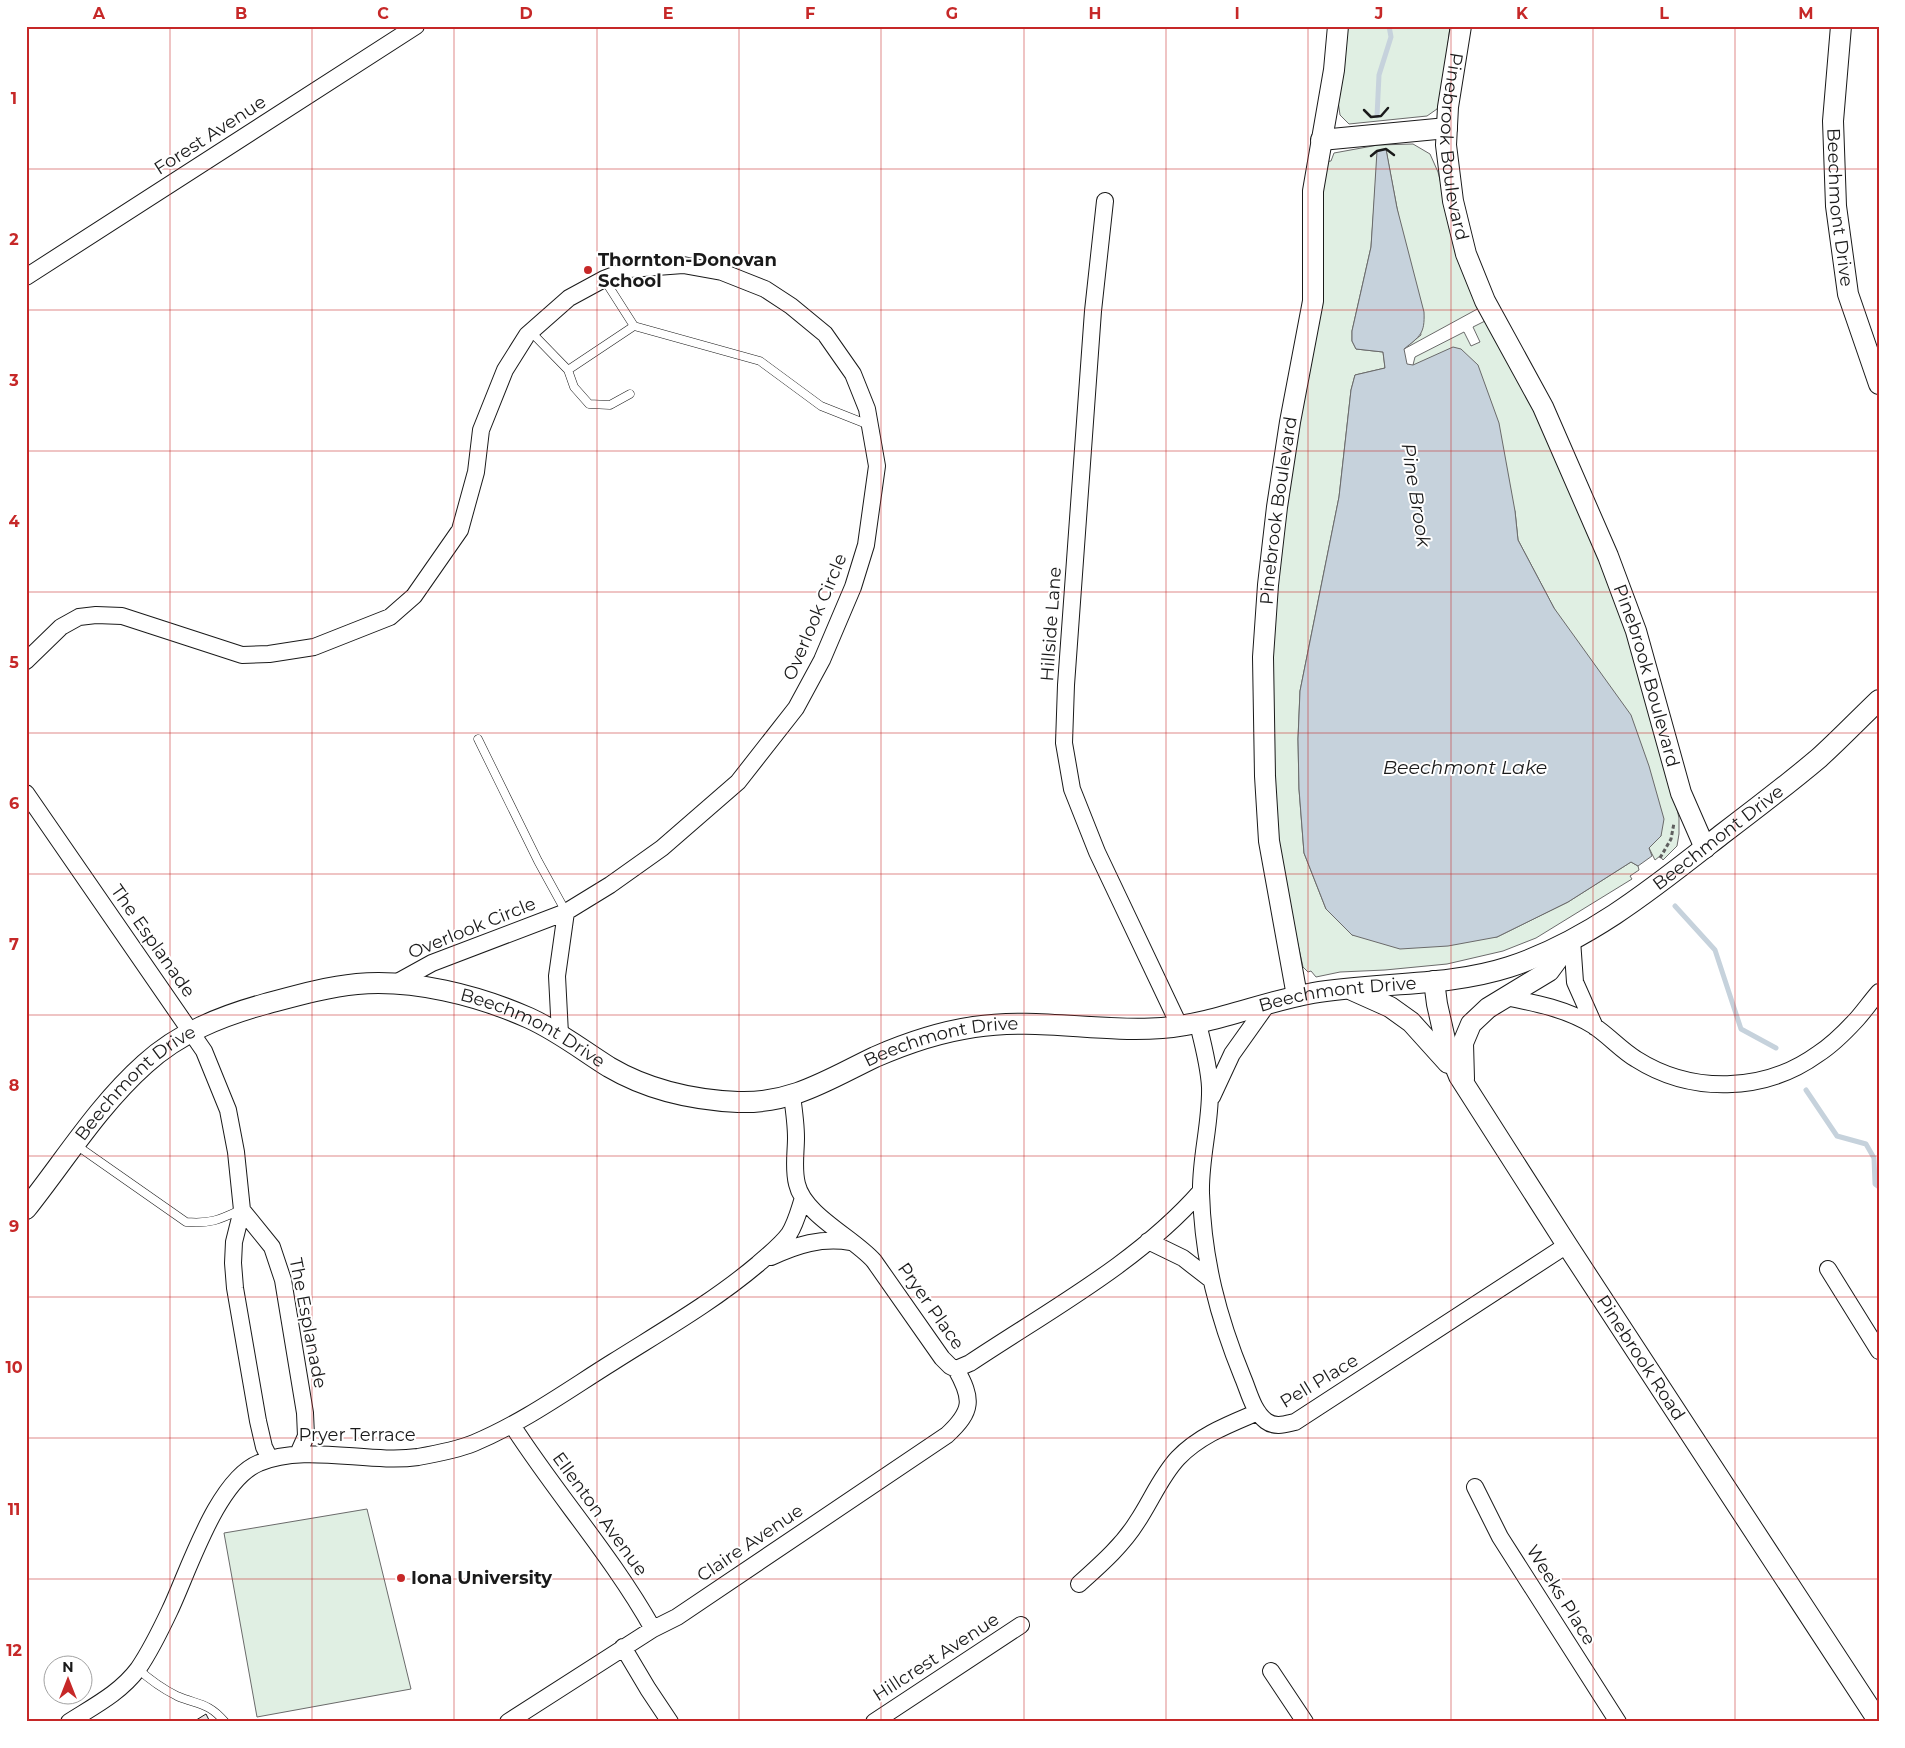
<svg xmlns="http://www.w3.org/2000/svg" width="1905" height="1748" font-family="Montserrat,sans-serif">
	<rect width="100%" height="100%" fill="#fff"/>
	<path fill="#e0efe3" stroke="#6a6a6a" d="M1346 26H1450L1442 98 1437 109 1427 116 1349 124 1340 115 1338 101Z
		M1413 144 1430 154 1438 172 1462 266 1481 307 1404 349 1421 335 1386 150 1378 151 1371 247 1352 331V341L1356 349 1383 352 1385 368 1355 375 1351 390 1339 497 1300 691 1298 739 1299 789 1304 853 1326 909 1352 935 1497 937 1568 902 1631 862 1638 866 1639 870 1630 876 1632 879 1536 938 1503 951 1447 964 1385 970 1340 972 1316 977 1311 971 1308 972 1303 967 1278 855 1269 655 1319 220 1324 162 1331 161 1334 153 1378 145Z
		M1485 321 1526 388 1624 619 1669 774 1679 818V834L1677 846 1663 860 1660 856 1655 860 1649 848 1661 836 1554 608 1518 540 1515 511 1413 365 1415 357 1464 332 1471 346 1480 342 1473 327Z
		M367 1509 411 1689 257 1717 224 1533Z"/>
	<path fill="#c6d2dc" stroke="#6a6a6a" d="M1386 149 1397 208 1424 312C1425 334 1420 336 1404 349L1407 364 1413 365 1453 347 1461 349 1478 365 1499 423 1515 511 1518 540 1554 608 1631 715 1649 766 1664 819 1661 836 1649 848 1652 856 1638 866 1631 862 1568 902 1497 937 1448 946 1400 949 1352 935 1326 909 1304 853 1299 789 1298 739 1300 691 1339 497 1351 390 1355 375 1385 368 1383 352 1356 349 1352 341V331L1371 247 1377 151Z"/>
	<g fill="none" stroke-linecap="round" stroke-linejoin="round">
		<path stroke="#c6d2dc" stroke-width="5" d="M1377 116 1379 75 1391 37 1389 26
			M1675 906 1715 950 1741 1029 1776 1048
			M1806 1090 1837 1136 1866 1144 1874 1158 1875 1184 1879 1187"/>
	</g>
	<path fill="#e6e6e6" stroke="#1a1a1a" d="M206 1714 210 1722H193Z"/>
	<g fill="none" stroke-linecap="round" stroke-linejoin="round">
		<defs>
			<path id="service" d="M634 326 760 361 821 406 869 425
				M531 332 568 370 574 387 589 404 610 405 630 394
				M568 370 634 326 604 279
				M478 739 538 861 566 912
				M76 1145 186 1222C210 1224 219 1220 240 1210
				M138 1669C149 1679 163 1689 177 1696 198 1705 208 1702 225 1722"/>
			<path id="minor" d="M1105 201 1093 311 1066 685 1064 743 1072 789 1097 852 1180 1027
				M26 277 416 26
				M26 661 61 627 79 617 96 615 122 616 242 655 269 654 314 647 390 617 414 596 460 530 476 472 481 430 505 370 527 335 569 298 604 279 630 269 683 265 722 272 765 289 791 306 825 334 853 374 867 409 877 466 866 545 853 587 822 660 796 708 738 782 662 848 610 885 566 912 432 963 394 984
				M26 793 204 1051 228 1110 236 1152 242 1210 234 1242 233 1263 235 1288 258 1421 264 1447 270 1459
				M1572 940 1575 982 1595 1027
				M1505 997C1536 1003 1567 1009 1594 1026 1609 1036 1621 1050 1636 1059 1691 1094 1764 1093 1818 1054 1832 1045 1846 1031 1857 1019 1865 1010 1871 1001 1879 992
				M1198 1024C1203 1044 1209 1066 1210 1087 1211 1123 1200 1158 1201 1193 1203 1260 1218 1317 1243 1378 1249 1392 1253 1411 1266 1421 1275 1428 1286 1424 1295 1422L1567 1245
				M560 1034 557 976 566 912
				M792 1096C794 1110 796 1124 796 1138 796 1152 793 1169 797 1184 804 1215 854 1238 874 1261L942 1358 950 1366 956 1369 970 1363C1048 1311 1139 1262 1201 1191
				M1212 1097 1232 1054 1269 1002
				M242 1210 272 1247 283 1280 305 1413 306 1436 298 1454
				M1148 1241 1183 1258 1210 1279
				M771 1257C797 1245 821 1237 851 1242
				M1828 1269 1879 1351
				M512 1425C557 1495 612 1556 653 1629
				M1475 1487 1500 1537 1618 1722
				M1079 1584C1100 1565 1122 1546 1137 1522 1151 1501 1161 1476 1178 1458 1200 1435 1230 1424 1258 1412
				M623 1647 648 1689 670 1722
				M1271 1671 1305 1722
				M69 1722C94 1706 120 1693 138 1669 149 1653 162 1627 170 1610 189 1570 217 1480 259 1463 305 1443 368 1464 418 1457 435 1454 459 1449 474 1443 524 1422 568 1390 613 1362 662 1331 713 1302 758 1264 768 1255 781 1245 789 1234 796 1223 799 1210 803 1198
				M508 1722 653 1629 677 1617 947 1435C973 1411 973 1399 956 1369
				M874 1722 1021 1625"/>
			<g id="tertiary">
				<path id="s1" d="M1461 26 1448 107 1446 145 1453 201 1466 254 1485 301 1543 407 1608 556 1636 631 1681 793 1705 848"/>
				<path id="s2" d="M1841 26 1833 121 1836 206 1848 294 1879 384"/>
				<path d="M1321 140 1447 128"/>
				<path id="s3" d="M1434 981 1437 1004 1446 1044 1459 1076 1567 1245 1879 1722"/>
				<path d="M1352 990 1390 1007 1411 1022 1448 1063"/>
				<path id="s4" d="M1297 996 1269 841 1265 776 1263 657 1268 585 1277 507 1290 422 1313 301V191L1334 70 1338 26"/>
				<path d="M1464 1079 1463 1043 1471 1024 1488 1008 1549 971 1571 941"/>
				<path id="s5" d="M26 1209C65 1160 98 1106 145 1064 179 1033 221 1016 265 1004 295 996 326 987 357 984 413 979 477 995 529 1018 558 1031 582 1050 609 1067 648 1090 694 1100 738 1102 792 1104 829 1079 875 1057 907 1043 940 1032 974 1027 1037 1017 1099 1033 1162 1028 1214 1024 1262 1002 1313 993 1378 982 1447 987 1509 967 1589 941 1656 886 1721 835 1754 810 1787 785 1819 758 1840 739 1859 719 1879 700"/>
			</g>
		</defs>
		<use href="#service" stroke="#1a1a1a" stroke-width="9"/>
		<use href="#minor" stroke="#1a1a1a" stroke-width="18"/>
		<use href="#tertiary" stroke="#1a1a1a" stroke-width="22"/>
		<path stroke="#5f5f5f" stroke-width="3" stroke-dasharray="4 2.5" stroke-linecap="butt" d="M1660 858 1671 839 1674 823"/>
		<use href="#service" stroke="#fff" stroke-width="8"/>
		<use href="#minor" stroke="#fff" stroke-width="16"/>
		<use href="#tertiary" stroke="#fff" stroke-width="20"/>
		<path stroke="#1a1a1a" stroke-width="2.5" d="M1364 110 1371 117 1381 116 1388 108
			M1371 156 1377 151 1386 149 1394 155"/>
	</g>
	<path fill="none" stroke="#c62828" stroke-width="1" stroke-opacity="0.55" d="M170 26V1722M312 26V1722M454 26V1722M597 26V1722M739 26V1722M881 26V1722M1024 26V1722M1166 26V1722M1308 26V1722M1451 26V1722M1593 26V1722M1735 26V1722M26 169H1879M26 310H1879M26 451H1879M26 592H1879M26 733H1879M26 874H1879M26 1015H1879M26 1156H1879M26 1297H1879M26 1438H1879M26 1579H1879"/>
	<g fill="#c62828" stroke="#fff" stroke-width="2">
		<circle cx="588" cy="270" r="5"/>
		<circle cx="401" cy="1578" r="5"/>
	</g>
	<g text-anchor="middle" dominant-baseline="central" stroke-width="4" stroke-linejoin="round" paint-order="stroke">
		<g font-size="18" fill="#1a1a1a" stroke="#fff">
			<text transform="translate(210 135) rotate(-33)">Forest Avenue</text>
			<text stroke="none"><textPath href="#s1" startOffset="122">Pinebrook Boulevard</textPath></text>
			<text stroke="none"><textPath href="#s2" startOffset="182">Beechmont Drive</textPath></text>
			<text stroke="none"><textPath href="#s4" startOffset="489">Pinebrook Boulevard</textPath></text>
			<text transform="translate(815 617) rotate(-67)">Overlook Circle</text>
			<text transform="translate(1051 624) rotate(-86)">Hillside Lane</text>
			<text stroke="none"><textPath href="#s1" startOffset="691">Pinebrook Boulevard</textPath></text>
			<text stroke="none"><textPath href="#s5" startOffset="1862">Beechmont Drive</textPath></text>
			<text transform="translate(472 928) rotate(-22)">Overlook Circle</text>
			<text transform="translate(153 941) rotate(55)">The Esplanade</text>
			<text stroke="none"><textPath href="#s5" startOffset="1441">Beechmont Drive</textPath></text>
			<text stroke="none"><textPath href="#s5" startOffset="602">Beechmont Drive</textPath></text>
			<text stroke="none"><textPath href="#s5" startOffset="1038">Beechmont Drive</textPath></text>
			<text stroke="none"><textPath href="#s5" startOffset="168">Beechmont Drive</textPath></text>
			<text transform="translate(931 1306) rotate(55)">Pryer Place</text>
			<text transform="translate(308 1323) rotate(79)">The Esplanade</text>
			<text stroke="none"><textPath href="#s3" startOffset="434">Pinebrook Road</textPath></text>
			<text transform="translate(1319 1381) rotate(-31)">Pell Place</text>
			<text x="357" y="1435">Pryer Terrace</text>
			<text transform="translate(600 1514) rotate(54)">Ellenton Avenue</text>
			<text transform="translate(750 1543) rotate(-34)">Claire Avenue</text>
			<text transform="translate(1561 1595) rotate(58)">Weeks Place</text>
			<text transform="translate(936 1657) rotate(-33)">Hillcrest Avenue</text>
		</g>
		<g font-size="18" font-weight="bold" fill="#1a1a1a" stroke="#fff" text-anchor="start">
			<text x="598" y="260">Thornton-Donovan<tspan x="598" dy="21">School</tspan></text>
			<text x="411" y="1578">Iona University</text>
		</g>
		<g font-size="19" font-style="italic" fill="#1a1a1a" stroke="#fff">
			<text transform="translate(1416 495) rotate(81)">Pine Brook</text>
			<text x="1465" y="767">Beechmont Lake</text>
		</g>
	</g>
	<rect width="1905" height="1748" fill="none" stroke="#ffffff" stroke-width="55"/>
	<g transform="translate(68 1680)"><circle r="24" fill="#ffffff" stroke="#a3a3a3"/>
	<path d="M0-4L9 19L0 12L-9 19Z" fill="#c62828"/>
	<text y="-8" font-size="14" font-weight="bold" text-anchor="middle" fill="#1a1a1a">N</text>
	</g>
	<rect x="28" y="28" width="1850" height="1692" fill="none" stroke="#c62828" stroke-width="2"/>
	<g font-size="16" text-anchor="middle" font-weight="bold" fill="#c62828">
		<text x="99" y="19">A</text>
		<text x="241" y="19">B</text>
		<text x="383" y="19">C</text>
		<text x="526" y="19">D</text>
		<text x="668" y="19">E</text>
		<text x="810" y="19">F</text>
		<text x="952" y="19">G</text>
		<text x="1095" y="19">H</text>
		<text x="1237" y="19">I</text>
		<text x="1379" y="19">J</text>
		<text x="1522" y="19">K</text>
		<text x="1664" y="19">L</text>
		<text x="1806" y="19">M</text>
		<text x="14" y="104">1</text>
		<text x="14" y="245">2</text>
		<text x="14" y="386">3</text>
		<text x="14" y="527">4</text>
		<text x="14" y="668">5</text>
		<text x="14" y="809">6</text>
		<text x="14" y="950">7</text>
		<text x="14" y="1091">8</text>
		<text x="14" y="1232">9</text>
		<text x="14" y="1373">10</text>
		<text x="14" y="1515">11</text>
		<text x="14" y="1656">12</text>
	</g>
</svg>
